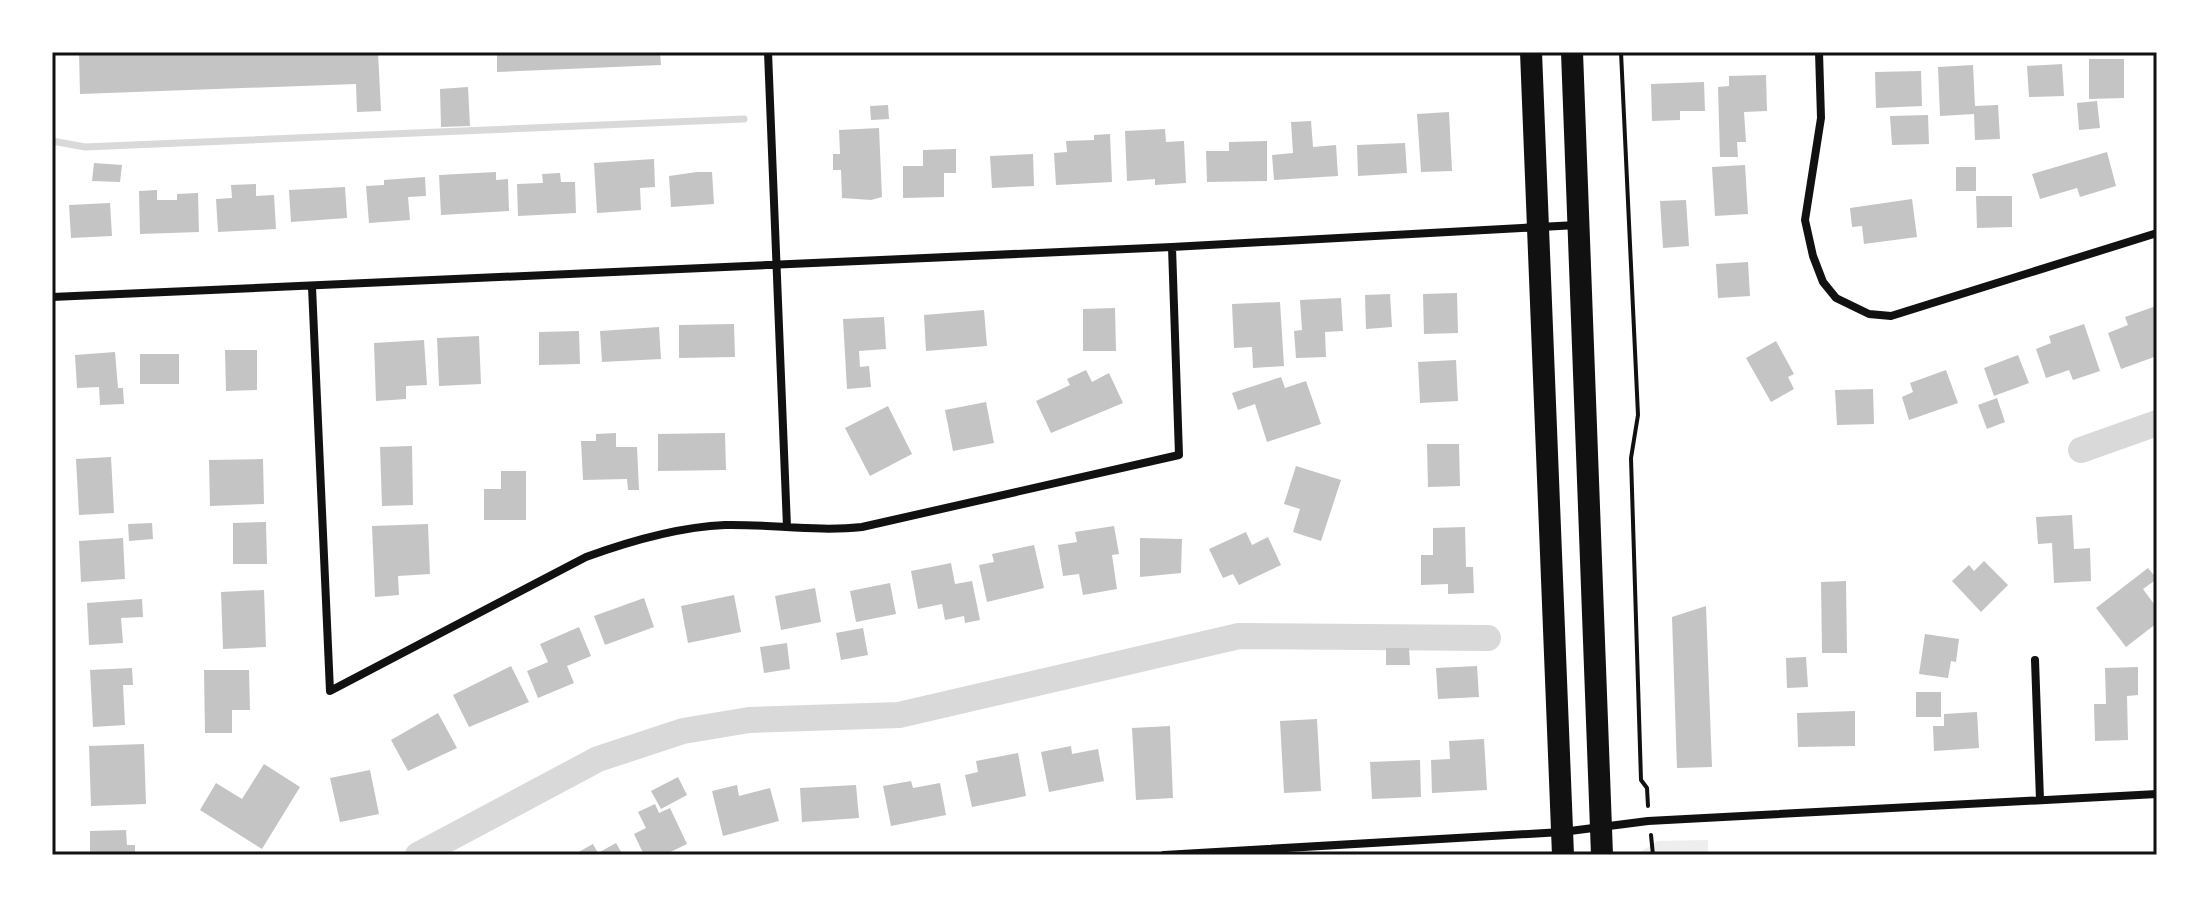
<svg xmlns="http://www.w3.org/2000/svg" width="2209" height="907" font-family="Rubik,sans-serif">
	<rect width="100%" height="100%" fill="#fff"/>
	<path fill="#eee" d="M1708 840V855H1635L1658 841Z"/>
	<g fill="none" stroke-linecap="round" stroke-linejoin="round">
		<path stroke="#d9d9d9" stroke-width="7" d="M52 141 85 147 744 119"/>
		<path stroke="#d9d9d9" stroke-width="26" d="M2081 450 2157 423
			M418 855 598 759 683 731 749 720 899 715 1239 636 1488 638"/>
	</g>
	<path fill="#c4c4c4" d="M79 52H378L381 111 357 112 356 84 80 94Z
		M497 52H660L661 65 497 72Z
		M2089 59H2124V98L2089 99Z
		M2062 64 2064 96 2029 97 2027 66Z
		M1973 65 1975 106 1998 105 2000 139 1975 140 1974 114 1940 116 1938 67Z
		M1921 71 1922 106 1876 108 1875 72Z
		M1766 75 1767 111 1744 112 1746 142H1737L1738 157H1720L1718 87 1729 86V76Z
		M1704 82 1705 111H1680V120L1652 121 1651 84Z
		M468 87 470 126 441 127 440 89Z
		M2097 101 2100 128 2079 130 2077 103Z
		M888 105 889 119 871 120 870 106Z
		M1449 112 1452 171 1421 172 1417 114Z
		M1928 115 1929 144 1892 145 1890 116Z
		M1311 121 1313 147 1336 145 1338 176 1274 180 1272 155 1293 153 1291 122Z
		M879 128 882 197 871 200 842 198 841 170H833V154H840L839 130Z
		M1165 129 1166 142 1184 141 1186 183 1155 185V179L1127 181 1125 131Z
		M1110 134 1112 182 1056 185 1054 153 1067 152 1066 141 1094 140V135Z
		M1267 141V181L1207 182 1206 151H1229V142Z
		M1405 143 1407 173 1358 176 1357 145Z
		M956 149V173H944V197L903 198V166H923V150Z
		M2107 152 2116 186 2080 197 2077 188 2040 199 2032 174Z
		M1033 154 1034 186 992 188 990 156Z
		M654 159 655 187 640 188 641 210 597 213 594 163Z
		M94 163 122 165 120 182 92 181Z
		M1745 165 1748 214 1715 216 1712 167Z
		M1956 167H1976V191H1956Z
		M496 172V180L508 179 509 211 441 215 439 175Z
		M697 172H712L714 204 671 207 669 176Z
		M560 173 561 182H575L576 213 518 216 517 184 543 183 542 174Z
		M425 177 426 196 408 197 410 220 369 223 366 186 384 185V180Z
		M256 184V196L274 195 276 229 218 232 216 199 232 198 231 185Z
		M345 187 347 218 291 222 289 190Z
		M157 190V200H177V194L198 193 199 232 140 234 139 191Z
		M1976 196H2012V227L1977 228Z
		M1912 199 1917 237 1864 244 1862 226 1852 227 1850 208Z
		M1686 200 1689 246 1663 248 1660 201Z
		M110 203 112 236 71 238 69 205Z
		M1748 262 1750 296 1718 298 1716 264Z
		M1457 293 1458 333 1424 334 1423 294Z
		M1390 294 1392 327 1366 329 1365 295Z
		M1341 298 1343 331 1325 332 1326 357 1296 358 1294 331 1302 330 1300 300Z
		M1280 302 1284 366 1253 368 1252 347 1234 348 1232 304Z
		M2156 306 2157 356 2121 369 2108 333 2128 325 2125 317Z
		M1115 308 1116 351H1083V309Z
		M984 310 987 346 926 351 924 315Z
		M884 317 886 349 859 351 860 367 869 366 871 387 847 389 843 319Z
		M734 324 735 357 679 358V325Z
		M2084 324 2100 371 2073 380 2069 370 2046 378 2036 349 2051 343 2049 336Z
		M659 327 661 359 602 362 600 331Z
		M579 331 580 364 539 365V332Z
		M479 336 481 384 439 386 437 338Z
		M424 340 427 385 406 386V399L376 401 374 343Z
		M1776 341 1794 374 1788 377 1794 389 1771 402 1746 358Z
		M225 350H257V390L226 391Z
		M115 352 118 388H123L124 404 100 405 99 387 77 388 75 355Z
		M140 354H179V384H140Z
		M2018 355 2029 383 1994 396 1984 368Z
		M1456 360 1458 401 1420 403 1418 362Z
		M1086 370 1092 382 1109 373 1123 403 1051 433 1036 401 1070 385 1067 379Z
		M1946 370 1958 403 1909 420 1902 397 1913 392 1910 383Z
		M1281 377 1285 388 1306 381 1321 424 1267 442 1255 404 1238 410 1232 393Z
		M1873 389 1874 424 1837 425 1835 390Z
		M1997 398 2005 422 1987 429 1978 405Z
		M986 402 994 443 953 451 945 410Z
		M888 406 912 454 870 476 845 428Z
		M616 433V447H637L639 490H628L627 479 583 480 581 441H596V434Z
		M725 433 726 470 658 471V434Z
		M1427 444H1459L1460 486 1428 487Z
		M412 446 413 505 382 506 380 447Z
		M111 457 114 513 79 515 76 459Z
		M263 459 264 504 210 506 209 460Z
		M1296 466 1341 480 1321 541 1293 532 1300 509 1284 504Z
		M501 471H526V520H484V489H501Z
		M2072 515 2074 549 2090 548 2091 581 2054 583 2052 543 2038 544 2036 517Z
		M266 522 267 564H233V523Z
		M152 523 153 539 129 541 128 524Z
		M428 524 430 574 398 576 399 595 375 597 372 526Z
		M1114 526 1119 554 1112 555 1117 589 1083 595 1079 574 1063 576 1058 545 1077 542 1075 532Z
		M1465 527 1466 567H1473L1474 593 1448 594V584L1421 585V555H1433V528Z
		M1246 532 1252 545 1268 537 1281 565 1239 585 1233 574 1223 578 1209 549Z
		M123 538 125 579 81 582 79 541Z
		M1140 538 1182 539 1181 573 1140 577Z
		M1034 545 1044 588 987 602 979 565 994 562 992 554Z
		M1984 561 2008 585 1981 612 1952 581 1969 565 1974 571Z
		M951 563 955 584 972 581 980 620 965 623 964 616 945 620 942 604 918 609 911 571Z
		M2148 568 2157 579 2143 589 2157 608V623L2126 647 2096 608Z
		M1846 581 1847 653H1822L1821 582Z
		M890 583 896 614 856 622 850 591Z
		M815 588 821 622 781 630 775 596Z
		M264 590 266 647 223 649 221 592Z
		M734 595 741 632 688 643 681 606Z
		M644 598 654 627 605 645 594 616Z
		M142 599 143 617 121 618 123 643 89 645 87 603Z
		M1706 606 1712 767 1677 768 1672 617Z
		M579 627 591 656 567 666 574 683 538 698 527 671 548 662 540 644Z
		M863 628 868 655 841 660 836 633Z
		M1925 634 1959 639 1956 662 1951 661 1948 678 1919 674Z
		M787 643 790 669 764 673 760 647Z
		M1386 648H1409L1410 665H1386Z
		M1806 657 1808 687 1787 688 1786 658Z
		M511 666 529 702 469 727 453 695Z
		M1477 666 1479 697 1438 699 1436 668Z
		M2138 667V695L2127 696 2128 740 2095 741 2094 704H2106L2105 668Z
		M132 668 133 685H123L125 725 93 727 90 670Z
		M204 670H249L250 710H232V733H205Z
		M1916 692H1941V717H1916Z
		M1855 711V746L1798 747 1797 713Z
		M1977 712 1979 748 1934 751 1933 726H1944V714Z
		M438 713 457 748 408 771 391 740Z
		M1317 719 1321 791 1284 793 1280 721Z
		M1170 726 1173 798 1136 800 1132 728Z
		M1484 739 1487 790 1432 793 1431 760 1450 759 1449 741Z
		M144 744 146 804 91 806 89 746Z
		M1071 746 1072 754 1098 749 1104 781 1049 792 1041 752Z
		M1018 753 1026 796 972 807 965 775 978 772 976 761Z
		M1420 760 1421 797 1372 799 1370 762Z
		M264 764 300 787 262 849 200 810 216 783 242 799Z
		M370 770 379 814 340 822 330 778Z
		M678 777 687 795 661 809 651 791Z
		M911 781 913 788 940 783 946 815 891 826 883 786Z
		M737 785 739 796 770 788 779 821 723 836 712 791Z
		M856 785 859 818 802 822 800 788Z
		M655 804 659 813 670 808 687 844 664 855H644L634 834 646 828 638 812Z
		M126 830 127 845H135V855H90V831Z
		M616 843 623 855H573L593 844 598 853Z"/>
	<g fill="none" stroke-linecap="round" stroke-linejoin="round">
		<path stroke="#111" stroke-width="4" d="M1621 52 1638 415 1631 458 1641 780 1647 788 1648 806
			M1651 835 1653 855"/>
		<path stroke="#111" stroke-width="8" d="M768 52 787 527
			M1819 52 1821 118 1805 220 1813 256 1823 282 1836 298 1869 314 1891 316 2157 233
			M312 287 330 691 586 557C630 541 677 527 725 525 772 524 816 532 862 527L1179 455 1172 247
			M52 297 1172 247 1577 225
			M2035 660 2040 800
			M1164 855 1562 832 1648 821 2157 794"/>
		<path stroke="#111" stroke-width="22" d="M1531 52 1563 855
			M1572 52 1602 855"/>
	</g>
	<rect width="2209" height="907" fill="none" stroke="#ffffff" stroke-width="108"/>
	<rect x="54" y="54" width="2101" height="799" fill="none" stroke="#111" stroke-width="3"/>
</svg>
